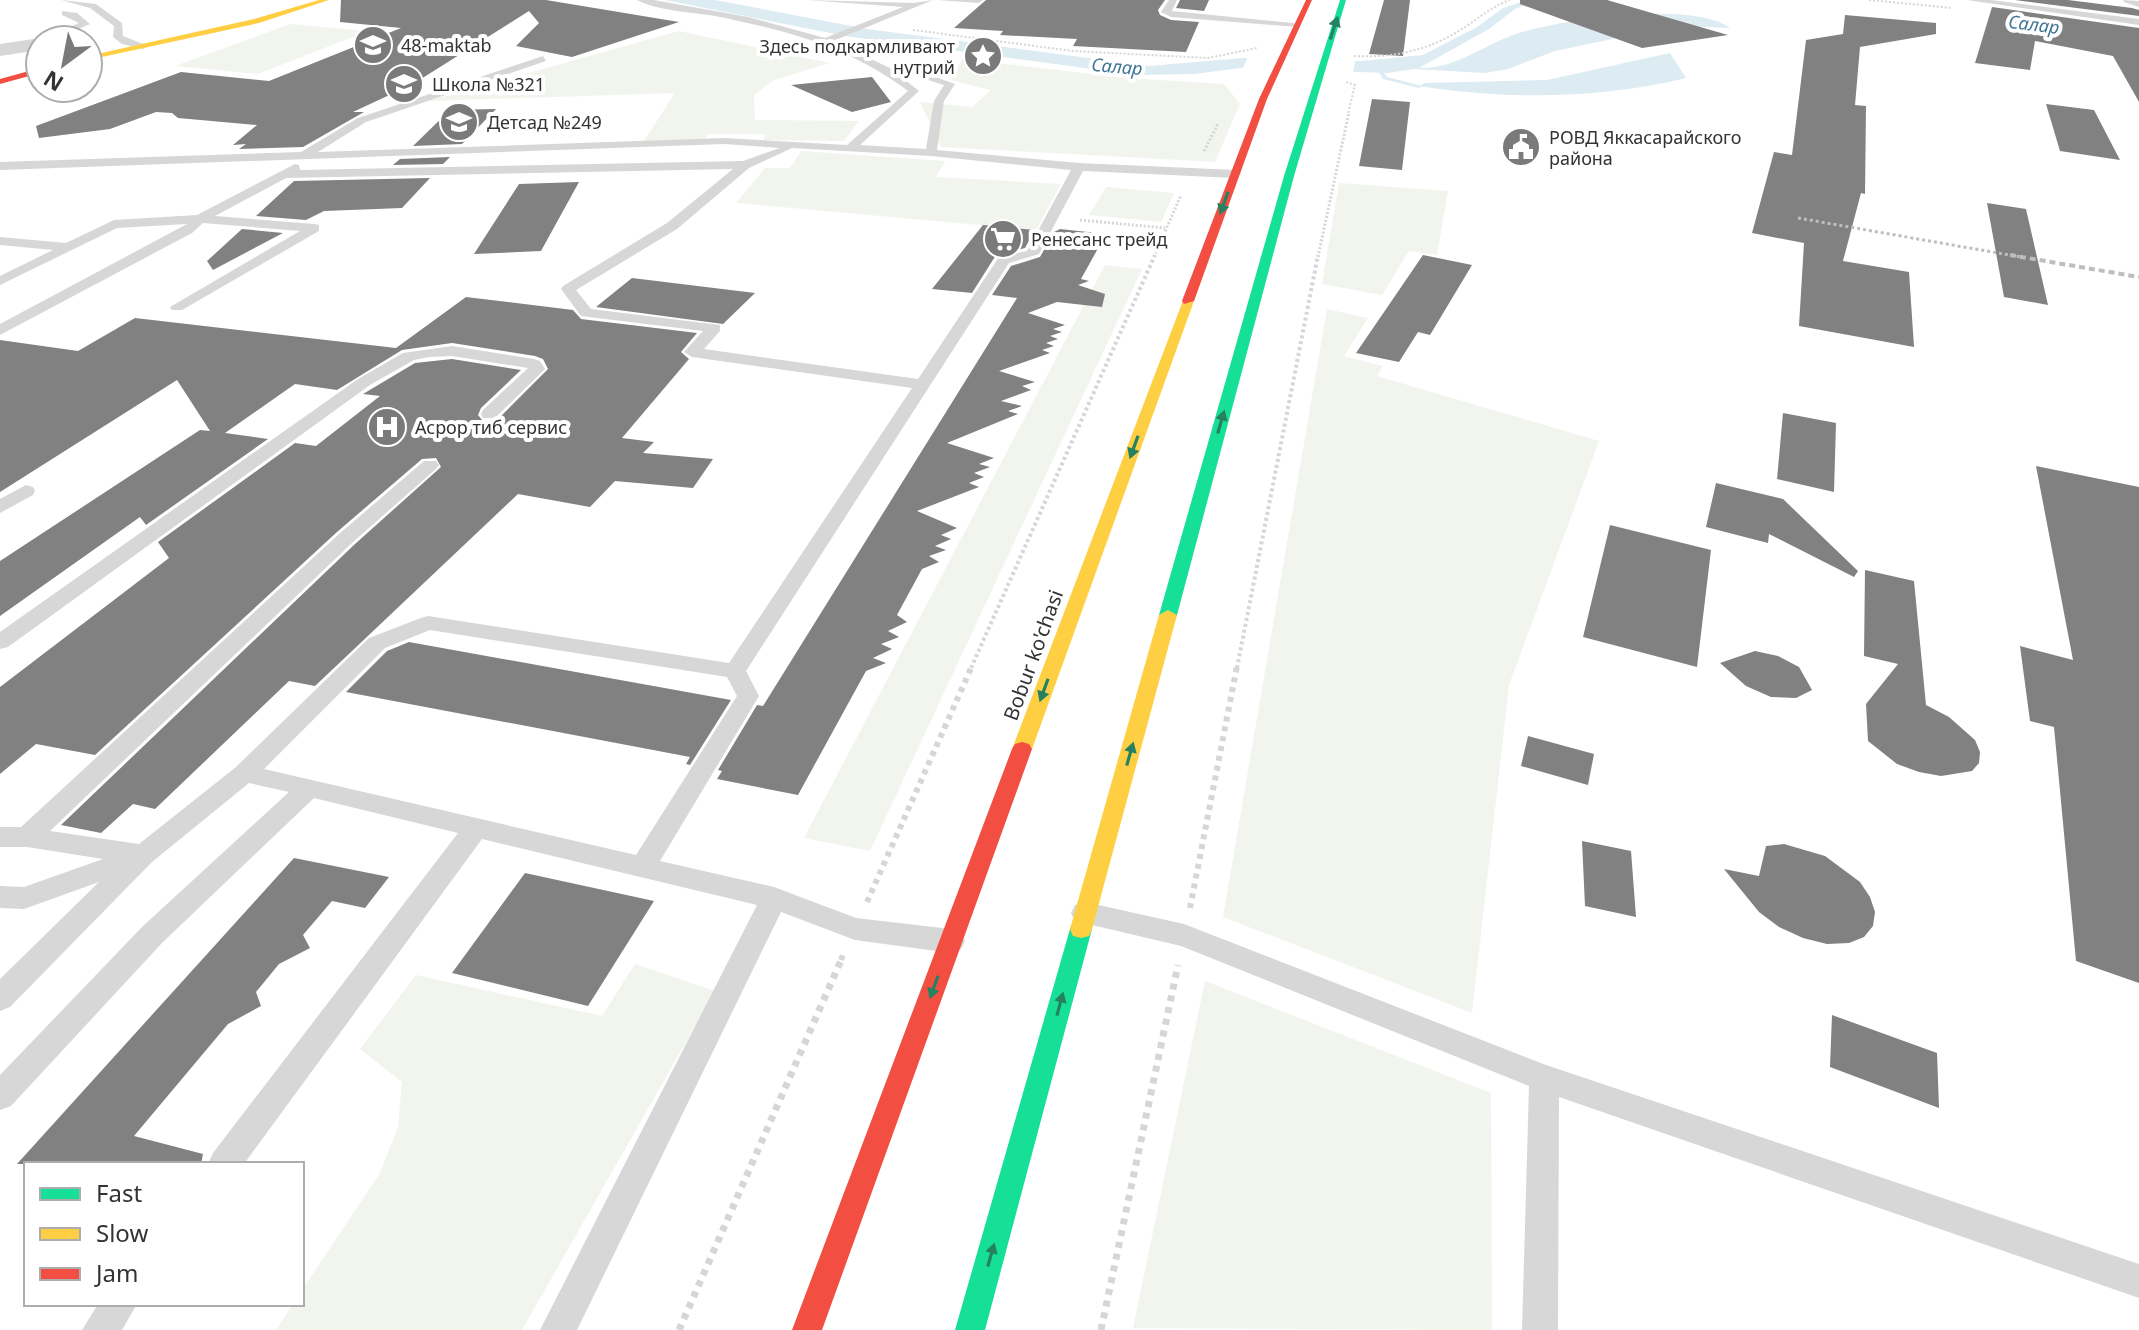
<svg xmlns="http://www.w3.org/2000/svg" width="2139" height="1330" font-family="'Noto Sans',sans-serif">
	<rect width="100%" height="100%" fill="#fff"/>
	<path fill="#f1f5ed" d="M290 24 368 31 258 74 175 66Z
		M679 31 830 63 774 80 754 95 755 120 859 121 844 141 764 140 765 134H708L704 140 644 141 675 93 428 101Z
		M962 59 1126 78 1224 84 1240 104 1215 162 941 147 920 102 972 107 991 90 950 80Z
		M801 151 945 161 936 177 1061 184 1036 230 736 203 765 168H790Z
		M1339 183 1448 191 1437 255 1409 251 1382 295 1322 284Z
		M1106 187 1174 193 1161 222 1089 215Z
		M1105 265 1142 269 870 851 804 838Z
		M1327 309 1368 318 1344 356 1383 366 1377 376 1599 441 1509 685 1472 1013 1223 917Z
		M635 964 715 991 522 1330H276L293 1304H302V1290L380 1173 398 1127 402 1082 360 1049 416 975 602 1016Z
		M1205 981 1491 1093 1492 1330 1133 1328Z"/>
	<path fill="#ddebf3" d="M665 0H715L867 29 1149 66 1243 58 1362 61 1423 55 1477 27 1503 8 1528 0V4L1515 9 1489 29 1419 68C1453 70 1484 45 1516 34 1560 19 1694 0 1730 28L1663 25 1622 37 1555 51 1508 69 1485 73 1414 69 1388 73 1241 68 1194 74 1137 75 845 36Z
		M1670 53 1686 78C1600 99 1507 100 1419 86L1425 83 1547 80Z"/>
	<path fill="#fff" d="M1249 54 1335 56 1356 58 1352 76 1241 72Z"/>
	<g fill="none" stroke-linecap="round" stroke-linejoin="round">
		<path fill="#ddebf3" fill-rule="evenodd" d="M1378 66 1387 77 1422 86 1419 88 1383 79 1376 67Z"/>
	</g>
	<path fill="#818181" d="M341 0H546L679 22 572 57 516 46 539 23 529 11 413 84 353 112H364L303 147 239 149 246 144 233 145 257 125 178 118 172 113 156 112 110 129 39 138 36 126 181 72 269 81 401 28 340 22Z
		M986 0H1165L1158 10 1160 15 1171 20 1199 22 1186 52 1073 46 1077 39 1000 35 1003 31 954 28Z
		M1180 0H1209L1204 11 1176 8Z
		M1384 0H1410L1403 56 1369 54Z
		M1520 0H1607L1728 35 1642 48 1520 4Z
		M2015 0H2068L2132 8 2139 10V16Z
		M1992 7 2139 28V102L2113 56 2035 41 2030 70 1975 63Z
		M1845 15 1936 23V34L1860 47 1855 105 1866 106 1865 194 1861 193 1843 261 1909 272 1914 347 1799 326 1804 243 1752 233 1774 152 1792 155 1806 40 1843 34Z
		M872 77 891 102 852 112 791 85Z
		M1372 99 1410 102 1402 170 1359 166Z
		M2046 104 2094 110 2120 160 2060 151Z
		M496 109 462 144 413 146 450 110Z
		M450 157 443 164 393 165 400 159Z
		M430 178 402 208 324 211 306 220 256 216 294 181Z
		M579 182 541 251 474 254 519 184Z
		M1987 203 2026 209 2048 305 2004 297Z
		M983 225 1035 230 1025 248 996 255 972 293 932 289Z
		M242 229 283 233 213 270 207 261Z
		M1060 229 1106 234 1081 279 1089 281 1078 285 1105 294 1102 307 1057 302 1028 313 1065 325 1053 329 1062 332 1050 336 1058 339 1046 343 1054 346 1042 350 1050 353 999 371 1035 382 1022 386 1031 390 1001 401 1022 406 1008 411 1018 414 947 443 994 458 979 464 990 467 974 473 984 477 969 483 979 487 917 511 957 528 941 535 951 539 935 546 946 550 929 556 939 562 922 569 897 615 907 622 888 631 899 637 881 644 892 649 873 658 886 663 866 671 798 795 717 779 722 771 718 770 757 705 763 706 1017 298 992 295 1011 266 1040 257 1054 232Z
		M1423 255 1472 265 1430 335 1418 332 1399 362 1356 353Z
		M632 278 755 293 723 324 596 307Z
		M466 297 573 310 581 319 697 333 681 352 689 359 622 438 654 442 643 453 713 459 693 488 615 481 590 507 518 494 315 686 289 681 155 809 133 804 101 833 61 825 355 544 441 467 436 458 422 459 337 532 95 755 36 744 0 774V687L169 558 158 542 295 443 316 446 380 396 363 394 415 363 452 359 521 370 481 408 478 415 483 421 497 420 548 369 543 359 535 356 452 343 402 350 337 390 295 384 225 433 268 439 146 525 140 517 0 616V561L200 430 210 431 177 380 0 492V340L78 351 135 318 396 348Z
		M1783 413 1836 423 1834 492 1777 479Z
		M2036 466 2139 487V983L2076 961 2054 727 2030 721 2020 646 2073 660Z
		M1716 483 1783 499 1858 571 1854 577 1769 534 1768 543 1706 527Z
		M1610 525 1711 550 1697 667 1583 637Z
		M1865 570 1914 581 1926 705 1949 717 1975 740 1980 752 1979 763 1972 771 1941 776 1919 772 1897 764 1868 741 1866 704 1898 664 1864 656Z
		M409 642 731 700 690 765 686 764 690 757 346 692 387 651Z
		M1755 651 1778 656 1799 667 1812 690 1796 698 1771 697 1746 686 1720 663Z
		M1528 736 1594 754 1588 785 1521 766Z
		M1582 841 1631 851 1636 917 1585 906Z
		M1784 844 1825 856 1860 882 1870 897 1875 912 1873 926 1864 937 1849 943 1827 944 1803 938 1779 927 1759 912 1724 869 1759 876 1766 846Z
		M294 858 389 877 365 908 332 901 303 935 310 948 279 964 256 992 261 1006 228 1024 134 1136 203 1154 201 1164H17Z
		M525 873 654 901 588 1006 452 973Z
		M1832 1015 1937 1053 1939 1108 1830 1067Z"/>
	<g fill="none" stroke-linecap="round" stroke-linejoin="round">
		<path stroke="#d6d6d6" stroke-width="2" stroke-dasharray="2 2" stroke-linecap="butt" d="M1869 0 1952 8
			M913 30 1073 51 1208 58 1257 48
			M1354 56C1394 58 1427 51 1462 29 1478 19 1492 6 1510 0
			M1346 82 1355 85 1348 114"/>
		<path stroke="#d6d6d6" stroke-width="3" stroke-dasharray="2 2" stroke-linecap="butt" d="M1204 151 1218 124
			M1080 220 1165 228
			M1154 257 1181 195
			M1318 257 1349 112"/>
		<path stroke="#d6d6d6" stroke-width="4" stroke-dasharray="3 3" stroke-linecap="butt" d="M971 668 1155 255
			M1237 668 1318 255"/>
		<path stroke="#d6d6d6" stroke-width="6" stroke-dasharray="5 5" stroke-linecap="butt" d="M867 902 972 666
			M1190 908 1237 666
			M841 960 843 955"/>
		<path stroke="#d6d6d6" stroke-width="7" stroke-dasharray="6 6" stroke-linecap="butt" d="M679 1330 842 958
			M1101 1330 1178 965"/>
		<path fill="#d7d7d7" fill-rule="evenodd" d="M61 0 96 4 122 23 123 36 148 46 143 49 122 44 113 37 114 26 90 8Z
			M637 0H654L748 17 825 38 903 7 806 0 914 3 933 0 833 41 890 68 919 91 860 145 926 149 934 101 944 85 909 74V70L913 69 955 84 944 101 937 150 1079 163 1235 170 1241 174 1235 178 1083 171 1039 254 1009 263 746 671 759 696 660 861 774 887 856 918 951 929 961 933 965 941 961 949 951 953 855 940 781 912 577 1330H540L757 905 482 839 244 1164H208L213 1153 458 833 314 798 162 943 11 1106 0 1110V1075L142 927 289 792 249 783 152 862 10 1007 0 1011V979L99 882 24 909 0 908V886L24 887 103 859 27 847H0V827H21L339 534 424 461H436L439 465 436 469 353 542 50 831 139 844 236 767 369 638 421 618 428 616 729 663 912 388 692 357 684 352 703 331 581 316 561 289 563 286 667 223 733 169 286 178 215 216 314 224 319 225V231L182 310H172L170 307 300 231 203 223 192 233 0 335V324L187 224 117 228 0 285V276L53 250 0 245V237L66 243 114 220 197 215 295 164 299 165 300 170 743 161 780 148 724 144 0 170V162L301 152 358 118 543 56 546 61 366 122 318 152 724 138 847 145 908 91C850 47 785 30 715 16 691 12 658 11 637 0ZM792 148 931 156 1071 170 1027 251 999 257 918 379 704 349 720 331V325L591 309 576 290 677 229 749 168ZM430 630 727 677 737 696 636 855 264 769 385 648Z
			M937 0H983L979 3Z
			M1169 0H1177L1172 11 1302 24 1298 27 1171 17 1161 12Z
			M1967 0H1991L2139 19V25Z
			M2123 0 2139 1V7L2124 2Z
			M62 11 77 13 90 24 53 40H40L79 23 62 15Z
			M452 346 534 359 540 361 545 369 495 418H483L481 414 483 410 528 368 452 356 429 357 414 360 370 385 8 647 0 649V632L358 379 403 353Z
			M26 485 33 487 35 491 33 495 0 513V499Z
			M1085 902 1184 924 1546 1065 2139 1264V1298L1559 1097 1558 1330H1522L1529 1086 1181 946 1075 921 1071 913 1075 905Z
			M98 1304H137L122 1330H82Z"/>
		<path fill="#d7d7d7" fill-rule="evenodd" d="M40 38 47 40H40V50L0 56V44Z"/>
		<path fill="#16e098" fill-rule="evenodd" d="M1340 0H1346L1294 176 1177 615 1174 619H1162L1159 615 1284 176Z
			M1081 920 1089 922 1092 929 985 1330H955L1070 929 1073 922Z"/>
		<path fill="#ffcf43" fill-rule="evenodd" d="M319 0H329L259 23 88 60V56L254 19Z
			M1184 298 1194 301 1032 749 1029 754H1015L1012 749Z
			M1168 610 1177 615 1092 929 1089 936 1081 938 1073 936 1070 929 1159 615Z"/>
		<path fill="#f24e42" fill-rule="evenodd" d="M1306 0H1312L1267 99 1194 301 1184 304 1182 301 1259 99Z
			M40 68V73L0 84V79Z
			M1022 742 1029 744 1032 749 822 1330H792L1012 749 1015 744Z"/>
		<path stroke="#bebebe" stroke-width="3" stroke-dasharray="3 3" stroke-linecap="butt" d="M1798 218 2021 257"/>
		<path stroke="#bebebe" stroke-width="4" stroke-dasharray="6 4" stroke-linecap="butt" d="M2010 255 2139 277"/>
	</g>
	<defs><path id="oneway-solid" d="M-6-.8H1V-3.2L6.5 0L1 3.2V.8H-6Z" transform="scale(2)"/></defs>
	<g fill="#268160">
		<use href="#oneway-solid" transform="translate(1334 28) rotate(-72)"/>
		<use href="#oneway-solid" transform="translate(1224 203) rotate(110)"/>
		<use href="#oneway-solid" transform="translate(1221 422) rotate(-74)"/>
		<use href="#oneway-solid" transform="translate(1134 447) rotate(110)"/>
		<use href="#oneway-solid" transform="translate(1044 690) rotate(110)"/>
		<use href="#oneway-solid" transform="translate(1130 754) rotate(-74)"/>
		<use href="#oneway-solid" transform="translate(934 987) rotate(110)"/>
		<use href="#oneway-solid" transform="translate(1060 1004) rotate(-75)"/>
		<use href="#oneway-solid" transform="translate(991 1255) rotate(-74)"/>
	</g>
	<defs>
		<symbol id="school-disc" viewBox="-11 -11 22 22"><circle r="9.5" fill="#7a7a7a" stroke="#fff"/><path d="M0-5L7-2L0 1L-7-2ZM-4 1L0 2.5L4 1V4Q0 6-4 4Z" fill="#fff"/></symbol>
		<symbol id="sight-disc" viewBox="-11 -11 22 22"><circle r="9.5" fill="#7a7a7a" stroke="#fff"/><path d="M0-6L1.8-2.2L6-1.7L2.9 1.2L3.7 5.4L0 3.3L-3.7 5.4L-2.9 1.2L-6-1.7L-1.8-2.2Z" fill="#fff"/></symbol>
		<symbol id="civic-disc" viewBox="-11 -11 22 22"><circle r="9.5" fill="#7a7a7a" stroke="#fff"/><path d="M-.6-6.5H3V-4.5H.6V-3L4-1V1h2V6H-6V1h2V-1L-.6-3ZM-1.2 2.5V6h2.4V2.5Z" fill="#fff"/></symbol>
		<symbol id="supermarket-disc" viewBox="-11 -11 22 22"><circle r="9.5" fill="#7a7a7a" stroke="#fff"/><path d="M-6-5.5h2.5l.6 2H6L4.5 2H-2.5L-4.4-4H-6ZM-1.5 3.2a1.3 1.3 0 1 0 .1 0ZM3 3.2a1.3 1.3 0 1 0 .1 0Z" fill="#fff"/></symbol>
		<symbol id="hospital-disc" viewBox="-11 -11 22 22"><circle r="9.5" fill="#7a7a7a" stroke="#fff"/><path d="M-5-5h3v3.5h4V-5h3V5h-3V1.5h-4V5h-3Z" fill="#fff"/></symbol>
	</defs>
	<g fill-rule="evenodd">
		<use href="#school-disc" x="351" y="23" width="44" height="44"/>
		<use href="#sight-disc" x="961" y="34" width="44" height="44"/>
		<use href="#school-disc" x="382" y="62" width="44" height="44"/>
		<use href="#school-disc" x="437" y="100" width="44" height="44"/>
		<use href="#civic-disc" x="1499" y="125" width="44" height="44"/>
		<use href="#supermarket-disc" x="981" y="217" width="44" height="44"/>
		<use href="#hospital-disc" x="365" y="405" width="44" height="44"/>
	</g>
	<g text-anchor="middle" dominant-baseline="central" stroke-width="8" stroke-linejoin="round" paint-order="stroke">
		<g font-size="18" font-style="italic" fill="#3f7597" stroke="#fff">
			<text transform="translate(2034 24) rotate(7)">Салар</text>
			<text transform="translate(1117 66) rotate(5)">Салар</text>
		</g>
		<g font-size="18" fill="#333" stroke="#fff" text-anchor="start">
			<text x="401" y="45">48-maktab</text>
			<text x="955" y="46" text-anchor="end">Здесь подкармливают<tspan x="955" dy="21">нутрий</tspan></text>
			<text x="432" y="84">Школа №321</text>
			<text x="487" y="122">Детсад №249</text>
			<text x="1549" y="137">РОВД Яккасарайского<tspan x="1549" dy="21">района</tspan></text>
			<text x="1031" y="239">Ренесанс трейд</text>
			<text x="415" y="427">Асрор тиб сервис</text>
		</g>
		<g font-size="20" fill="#333" stroke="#fff">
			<text transform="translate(1033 655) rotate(-70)">Bobur ko'chasi</text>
		</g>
	</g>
	<rect x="24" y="1162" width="280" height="144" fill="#ffffff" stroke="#adadad" stroke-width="2"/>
	<rect x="40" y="1188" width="40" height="12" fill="#16e098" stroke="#adadad" stroke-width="2"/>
	<text x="96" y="1202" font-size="24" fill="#333333">Fast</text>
	<rect x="40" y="1228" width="40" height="12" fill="#ffcf43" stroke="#adadad" stroke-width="2"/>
	<text x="96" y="1242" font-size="24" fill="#333333">Slow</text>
	<rect x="40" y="1268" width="40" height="12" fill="#f24e42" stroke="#adadad" stroke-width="2"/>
	<text x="96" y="1282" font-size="24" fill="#333333">Jam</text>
	<g transform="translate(64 64) rotate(212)"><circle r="38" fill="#ffffff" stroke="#adadad" stroke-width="2"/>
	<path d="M0-6L14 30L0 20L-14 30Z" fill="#7a7a7a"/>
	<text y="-12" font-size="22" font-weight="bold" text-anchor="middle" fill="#333333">N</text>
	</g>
</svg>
